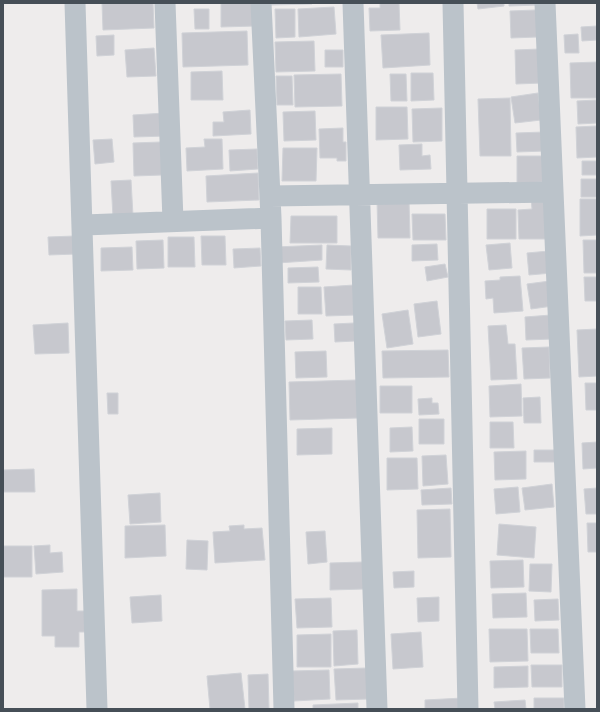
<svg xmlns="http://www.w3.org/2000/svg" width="600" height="712" font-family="'PT Sans',sans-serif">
	<rect width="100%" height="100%" fill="#eeecec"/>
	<path fill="#c7c8ce" stroke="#d0d2d7" d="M102 3H153L154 28 103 30Z
		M221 3H255L256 26 221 27Z
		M271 3H312V4L271 5Z
		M380 3H399L400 30 370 31 369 8H380Z
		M477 3H504V6L478 9Z
		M509 3H538V5L509 6Z
		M334 7 336 34 299 37 298 9Z
		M194 9H209V29H195Z
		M275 9H295V37L276 38Z
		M536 10 537 37 511 38 510 11Z
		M597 26V40L582 41 581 27Z
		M247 31 248 65 183 67 182 33Z
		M429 33 430 65 383 68 381 35Z
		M578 34 579 53H565L564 35Z
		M114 35V55L97 56 96 36Z
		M314 41 315 71 276 72 275 42Z
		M154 48 156 76 127 77 125 50Z
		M540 49 542 83 516 84 515 50Z
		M325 50H343V67H325Z
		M597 62V98H571L570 63Z
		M222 71 223 100H191V72Z
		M411 73H433L434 100 411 101Z
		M341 74 342 106 295 107 294 75Z
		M390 74H406L407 101H391Z
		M276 76H292L293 105H277Z
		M538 93 541 120 515 123 511 97Z
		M510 98 511 156H480L478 99Z
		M597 100V123L578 124 577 101Z
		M376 107H407L408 139 376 140Z
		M442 108V141L413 142 412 109Z
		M250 110 251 134 213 136V122H224L223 112Z
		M315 111 316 140 284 141 283 112Z
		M165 113 166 136 134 137 133 115Z
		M597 126V157L577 158 576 127Z
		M343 128V142H346V161H337V158H320L319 129Z
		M544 132 545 151 517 152 516 133Z
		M112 139 114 162 95 164 93 140Z
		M204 139H222L223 169 187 171 186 148 205 147Z
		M161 142 162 175 134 176 133 143Z
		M422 144V156L430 155 431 169 400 170 399 145Z
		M283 148H317L316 181H282Z
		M257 149 258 169 230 171 229 150Z
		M517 156H546V182L517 183Z
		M582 161H597V175H582Z
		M258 173 259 200 207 202 206 176Z
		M581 179H597V197H581Z
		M131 180 133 216 113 217 111 181Z
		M531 198H551L552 239H519L518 210 532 209Z
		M580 199H597V235L580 236Z
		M377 200H409L410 238H378Z
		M487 209H516V239H487Z
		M412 214H445L446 240H413Z
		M291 216H337V243H290Z
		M75 236 76 254 49 255 48 237Z
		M201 236H225L226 265H202Z
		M168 237H194L195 267H168Z
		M163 240 164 268 137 269 136 241Z
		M583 240H597V273H584Z
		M510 243 512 268 489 270 486 245Z
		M437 244 438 260 412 261V245Z
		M322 245V260L277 263 276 247Z
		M327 245 351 246V270L326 269Z
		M132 247 133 270 101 271V248Z
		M260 248 261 266 234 268 233 249Z
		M549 251 552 273 529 275 527 253Z
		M445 264 448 277 427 281 425 267Z
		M318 267 319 282 288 283V268Z
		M520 276 523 311 494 313 493 298 486 299 485 281 500 280V277Z
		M584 277H597V301H585Z
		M550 281 553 306 531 309 527 284Z
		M354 285 356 315 326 316 324 287Z
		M298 287H321L322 314H298Z
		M437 301 441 334 418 337 414 304Z
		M408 310 413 344 387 348 382 314Z
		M551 315 552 339 526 340 525 317Z
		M312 320 313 339 286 340 285 321Z
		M68 323 69 353 35 354 33 325Z
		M354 323 355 341 335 342 334 324Z
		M506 325 508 344H515L517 379 491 380 488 326Z
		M597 329V376L579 377 577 330Z
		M549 347 550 378 524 379 522 348Z
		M448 350 449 377 383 378 382 351Z
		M326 351 327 377 296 378 295 352Z
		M357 380 358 418 290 420 289 382Z
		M585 383H597V410H586Z
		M521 384 522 416 490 417 489 386Z
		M380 386H412V413H380Z
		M107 393H118V414H108Z
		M540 397 541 423H524L523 398Z
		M432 398V403H438L439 414 419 415 418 399Z
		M419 419H444V444H419Z
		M490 422H513L514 448H490Z
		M412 427 413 451 390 452V428Z
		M332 428V454L297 455V429Z
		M597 442V468L583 469 582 443Z
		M534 450H558V462H534Z
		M526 451V479L495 480 494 452Z
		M446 455 448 484 423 486 422 456Z
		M387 458H417L418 489 387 490Z
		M34 469 35 492H3V470Z
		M552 484 554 507 525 510 522 488Z
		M518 487 520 512 496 514 494 489Z
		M451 488 452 504 422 505 421 490Z
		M597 488V514H586L584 489Z
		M160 493 161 522 130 524 128 495Z
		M450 509 451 557 418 558 417 510Z
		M587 523H597V552H588Z
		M499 524 536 527 534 558 497 555Z
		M165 525 166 556 125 558V526Z
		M244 525V529L262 528 265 560 215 563 213 532 230 531 229 526Z
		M325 531 327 562 308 564 306 532Z
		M187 540 208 541 207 570 186 569Z
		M50 545V553L62 552 63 572 36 574 34 546Z
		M3 546H32V577H3Z
		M523 560 524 587 491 588 490 561Z
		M363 562 364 589 330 590V563Z
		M530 564H552L551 592 529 591Z
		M414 571V587L394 588 393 572Z
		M77 589V611H88V632H79V647H55V636H42V590Z
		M526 593 527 617 493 618 492 594Z
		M161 595 162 621 132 623 130 597Z
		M439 597V621L418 622 417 598Z
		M331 598 332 627 297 628 295 599Z
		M558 599 559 620 535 621 534 600Z
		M489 629H527L528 661 490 662Z
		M530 629H558L559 653H531Z
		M357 630 358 664 334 666 333 631Z
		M421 632 423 667 393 669 391 634Z
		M331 634V667H297V635Z
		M531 665H562V687H532Z
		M528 666V687L494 688V667Z
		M367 668 368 699 336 700 334 669Z
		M329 670 330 699 294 701 292 671Z
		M241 673 245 709H210L207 676Z
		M268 674 269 709H249L248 675Z
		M463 698V709H425V700Z
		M534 698H564V709H534Z
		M525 700 526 709H495L494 702Z
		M358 703V709H313V705Z"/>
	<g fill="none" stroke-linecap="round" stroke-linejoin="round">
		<path stroke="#bbc3ca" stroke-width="21" d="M75 3 97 709
			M165 3 173 221
			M261 3 271 218 284 709
			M353 3 377 709
			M453 3 468 709
			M545 3 575 709
			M270 196 553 192
			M84 225 271 218"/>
	</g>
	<rect width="600" height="712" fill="none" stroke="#464f57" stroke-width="8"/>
</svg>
